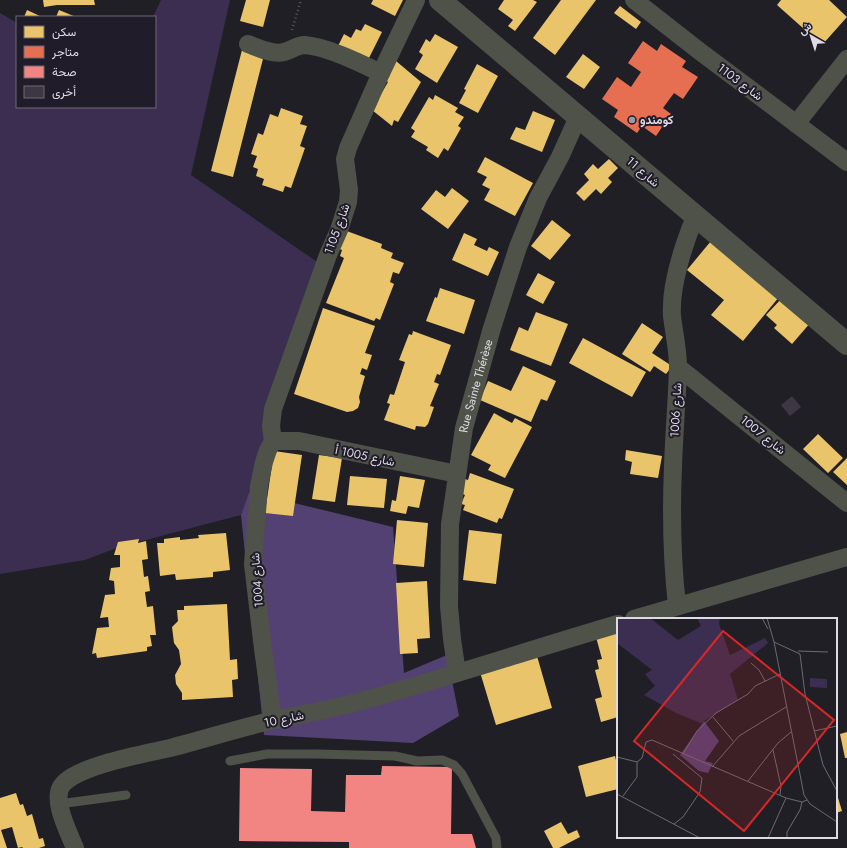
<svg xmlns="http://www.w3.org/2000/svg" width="847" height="848" font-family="Jost,Vazirmatn,sans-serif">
	<rect width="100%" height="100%" fill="#211f26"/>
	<path fill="#3b2e50" d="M161 0H230L191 175 326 268 241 515 119 547 85 560 0 574V13L17 23V107H155V17H153Z"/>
	<path fill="#544173" d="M249 492 393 527 404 673 447 655 459 716 413 743 264 735 241 515Z"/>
	<path fill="#e9c46a" d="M43 0H94L95 5H57L44 7Z
		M246 0H270L263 27 240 21Z
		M373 0H403L395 16 371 4Z
		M504 0H533L537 2 515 31 508 26 513 20 498 9Z
		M561 0H596L555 55 533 38Z
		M781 0H829L847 17 822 45 777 5Z
		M620 6 641 22 636 29 614 13Z
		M27 10 42 17H24Z
		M59 10 76 17H56Z
		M365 24 382 32 367 62 337 48 344 34 351 38 356 29 361 31Z
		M435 34 458 47 437 83 415 69 423 55 419 52 426 39 430 42Z
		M243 46 265 51 233 177 211 171Z
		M583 54 600 67 584 89 566 77Z
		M396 61 421 82 398 122 394 120 392 126 372 110 388 82 385 80Z
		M477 64 498 76 478 113 459 103 466 90 464 89Z
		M435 95 458 108 455 112 464 117 458 126 461 128 448 151 444 148 438 158 426 150 428 147 411 137 415 131 411 128 429 97 433 100Z
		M281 108 303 116 300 124 307 126 300 146 305 148 291 188 285 186 283 192 262 185 264 179 256 176 258 169 253 167 257 156 251 154 258 133 263 135 270 114 278 117Z
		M533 111 555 120 542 152 510 139 516 127 525 130Z
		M485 157 533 183 515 216 484 200 490 189 482 185 487 177 477 172Z
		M609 159 618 168 608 178 612 182 601 194 596 189 584 201 576 193 589 180 584 174 593 164 598 169Z
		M452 188 469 201 448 229 421 209 436 190 445 197Z
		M552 220 571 235 550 260 531 246Z
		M344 230 382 244 381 248 393 253 391 258 404 263 399 274 393 272 390 282 394 284 380 320 376 318 374 321 326 303 344 258 340 256 342 250 337 248Z
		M464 233 477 239 474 245 487 251 489 247 499 252 488 276 452 260Z
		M711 241 779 297 743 341 711 315 724 300 687 270Z
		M538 273 555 282 543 304 526 295Z
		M440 288 475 300 464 334 426 321 435 297 437 298Z
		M783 297 811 322 792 344 774 328 777 325 766 315Z
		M323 308 375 326 365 353 372 355 367 370 362 368 360 374 365 376 359 397 360 402 358 408 353 411 347 412 294 394Z
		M536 312 568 324 551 366 510 350 519 327 528 331Z
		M642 323 663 337 652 353 672 366 666 374 654 366 650 372 622 354Z
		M413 331 451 345 440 375 437 374 434 382 439 384 430 406 434 407 428 424 425 427 416 426 415 430 384 420 390 404 387 403 390 394 394 395 405 362 399 360 409 334 412 335Z
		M583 338 646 372 632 397 569 363Z
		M523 366 556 381 547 401 541 399 531 422 480 400 488 381 511 391Z
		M494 413 512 423 515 418 532 427 505 478 488 470 491 465 471 455Z
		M818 434 843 458 828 473 803 449Z
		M626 450 662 456 658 478 630 474 632 462 625 460Z
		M274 451 302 455 293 516 265 513Z
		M319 455 342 458 335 502 312 499Z
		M847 458V485L833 472Z
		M470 473 514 489 502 519 499 518 497 523 463 510 465 505 461 504 465 495 460 493 465 479 468 480Z
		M350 476 387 479 384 508 347 505Z
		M400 476 425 480 419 508 408 506 406 514 390 511 392 500 396 501Z
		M397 520 428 523 424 567 393 564Z
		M469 530 502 534 496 584 463 580Z
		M226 533 230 570 213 572V577L176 580 175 574 160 576 157 543H164V539L180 537V540L199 538 198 535Z
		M139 539 138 543 146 541 148 559 142 560 144 577 148 576 150 591 145 592 147 607 153 606 156 635H150L152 646 147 647V651L97 658 96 653 92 654 97 628 109 627 108 617 100 618 105 595 115 594 114 581 109 580 111 568 120 567V555H114L118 542Z
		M427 581 430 638 417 639 418 653 400 654 396 583Z
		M227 604 230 660 237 659 238 679 232 680 233 697 182 700V693L176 684 175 675 181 664 179 650 174 643 172 627 178 621 177 610H184V606Z
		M618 631V717L601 722 595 699 602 697 595 670 599 669 597 660 602 659 596 637Z
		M537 656 552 708 496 725 480 672Z
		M847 732V758H845L840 734Z
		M615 756 618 769V789L586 797 578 766Z
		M836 791 842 811 836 813Z
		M16 793 20 805 23 804 27 816 32 814 39 839 43 838 45 846 39 848H23L22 847 18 848 12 827 1 830 7 848H0V798Z
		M561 822 568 834 577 830 580 837 559 848H553L544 831Z"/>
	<path fill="#e76f51" d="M643 41 657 51 661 44 686 61 682 67 698 77 683 99 674 93 663 108 671 114 656 136 642 126 637 133 614 117 618 110 602 99 617 77 631 87 641 72 628 63Z"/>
	<path fill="#f28482" d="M382 766 452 767 451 834H472L476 848H349V842L239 841 240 768 312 769 311 811 345 812 346 775H381Z"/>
	<path fill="#3c3743" d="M792 396 801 407 790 416 781 405Z"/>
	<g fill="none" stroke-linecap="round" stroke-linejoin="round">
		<path stroke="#575a56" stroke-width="2.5" stroke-dasharray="1 3" stroke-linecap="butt" d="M292 30 301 0"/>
		<path stroke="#4e5248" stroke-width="9" d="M230 761 267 754H317L395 756 417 761 442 760 454 765 462 774 496 838 497 848
			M59 804 126 795"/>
		<g stroke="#4e5248" stroke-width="18">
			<path d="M634 0 698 50 847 162"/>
			<path d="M248 44C259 48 273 55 284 52 292 50 297 45 305 45 328 47 360 63 381 73"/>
			<path d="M796 124 847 59"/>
			<path d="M678 367 847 503"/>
			<path d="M273 441 271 426 273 409 328 255 339 230 348 202 349 190 345 159 348 148 381 73 416 0"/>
			<path d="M273 441H299L457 474"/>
			<path d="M677 606C672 560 671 513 673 467 674 434 677 401 678 367 678 350 674 333 672 316 670 286 684 244 695 217"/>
			<path d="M634 619 847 557"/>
			<path id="s1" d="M457 673 452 639 449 606 450 524 464 428 492 328 518 247 538 198 560 157 578 117"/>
			<path d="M273 720 263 649 253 564 259 486 264 462 268 450 273 441"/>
			<path d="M75 848C69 833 50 798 63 784 80 765 144 754 170 748 205 739 239 728 274 720 307 713 340 708 372 698 455 675 536 648 618 624"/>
		</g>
		<path stroke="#4e5248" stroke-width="22" d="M440 0 847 344"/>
	</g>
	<circle fill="#9c99a2" stroke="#201c29" stroke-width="1.5" cx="632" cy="120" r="4"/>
	<g text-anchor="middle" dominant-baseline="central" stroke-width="4" stroke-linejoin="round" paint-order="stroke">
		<g font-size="12" fill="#dedbe4" stroke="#201c29">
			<text transform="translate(740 82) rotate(37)">شارع 1103</text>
			<text transform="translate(643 172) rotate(41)">شارع 11</text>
			<text transform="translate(337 229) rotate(-70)">شارع 1105</text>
			<text stroke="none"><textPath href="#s1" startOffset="290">Rue Sainte Thérèse</textPath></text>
			<text transform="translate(676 410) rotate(-87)">شارع 1006</text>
			<text transform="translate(763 435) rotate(39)">شارع 1007</text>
			<text transform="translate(365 456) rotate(12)">شارع 1005 أ</text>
			<text transform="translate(257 580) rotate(-94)">شارع 1004</text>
			<text transform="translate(284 719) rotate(-12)">شارع 10</text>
		</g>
		<g font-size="12" font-weight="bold" fill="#dedbe4" stroke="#201c29" text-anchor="start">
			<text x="640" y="120">كومندو</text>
		</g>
	</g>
	<g transform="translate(617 618)">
		<rect width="220" height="220" fill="#211f26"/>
		<path d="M3 0H33L61 22 84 8 80 0H103L102 6 113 37 148 20 151 25 113 56 121 82 84 105 59 95 27 77 38 68 28 56 35 52 0 25V2ZM193 60 210 61V70L193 69Z" fill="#3b2e50"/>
		<path d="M87 103 102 123 88 143 96 145 91 155 82 153 63 137Z" fill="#544173"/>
		<path fill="none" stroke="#6d6a72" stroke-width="1" d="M145 0 151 11M150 0 157 24 187 177 193 186 220 204M157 24 183 36 188 76 206 147 220 173M181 33 211 34M134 45 142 52 148 63M96 99 116 123M197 113 220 108M156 132 164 168 163 177M56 136 85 160 83 174 66 199 57 206M66 136 80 113 99 95 131 76 138 68 163 56M0 139 20 144 25 140 29 124 35 122 169 180 185 184 190 182M95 149 122 118 169 89M131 163 161 125 174 114M0 176 83 220M6 178 20 159V144M151 220 169 180M170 220V214L183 192 185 184"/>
		<path fill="#d62828" fill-opacity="0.15" stroke="#d62828" stroke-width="2" d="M106 13 217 102 127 213 17 123Z"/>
		<rect width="220" height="220" fill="none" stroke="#dedbe4" stroke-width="2"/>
	</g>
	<rect x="16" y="16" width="140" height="92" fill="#201c29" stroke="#6c6874"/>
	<rect x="24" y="26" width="20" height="12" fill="#e9c46a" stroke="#6c6874"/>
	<text x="52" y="36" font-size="12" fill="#dedbe4">سكن</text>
	<rect x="24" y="46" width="20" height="12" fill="#e76f51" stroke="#6c6874"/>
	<text x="52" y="56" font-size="12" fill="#dedbe4">متاجر</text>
	<rect x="24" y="66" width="20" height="12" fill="#f28482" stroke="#6c6874"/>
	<text x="52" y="76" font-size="12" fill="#dedbe4">صحة</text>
	<rect x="24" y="86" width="20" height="12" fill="#3c3743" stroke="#6c6874"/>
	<text x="52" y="96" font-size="12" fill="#dedbe4">أخرى</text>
	<g transform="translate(811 36) rotate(321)" stroke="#201c29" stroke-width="3" paint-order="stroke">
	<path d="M0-3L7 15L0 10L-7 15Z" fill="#dedbe4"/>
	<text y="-6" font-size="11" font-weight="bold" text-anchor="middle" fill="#dedbe4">ش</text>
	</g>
</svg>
